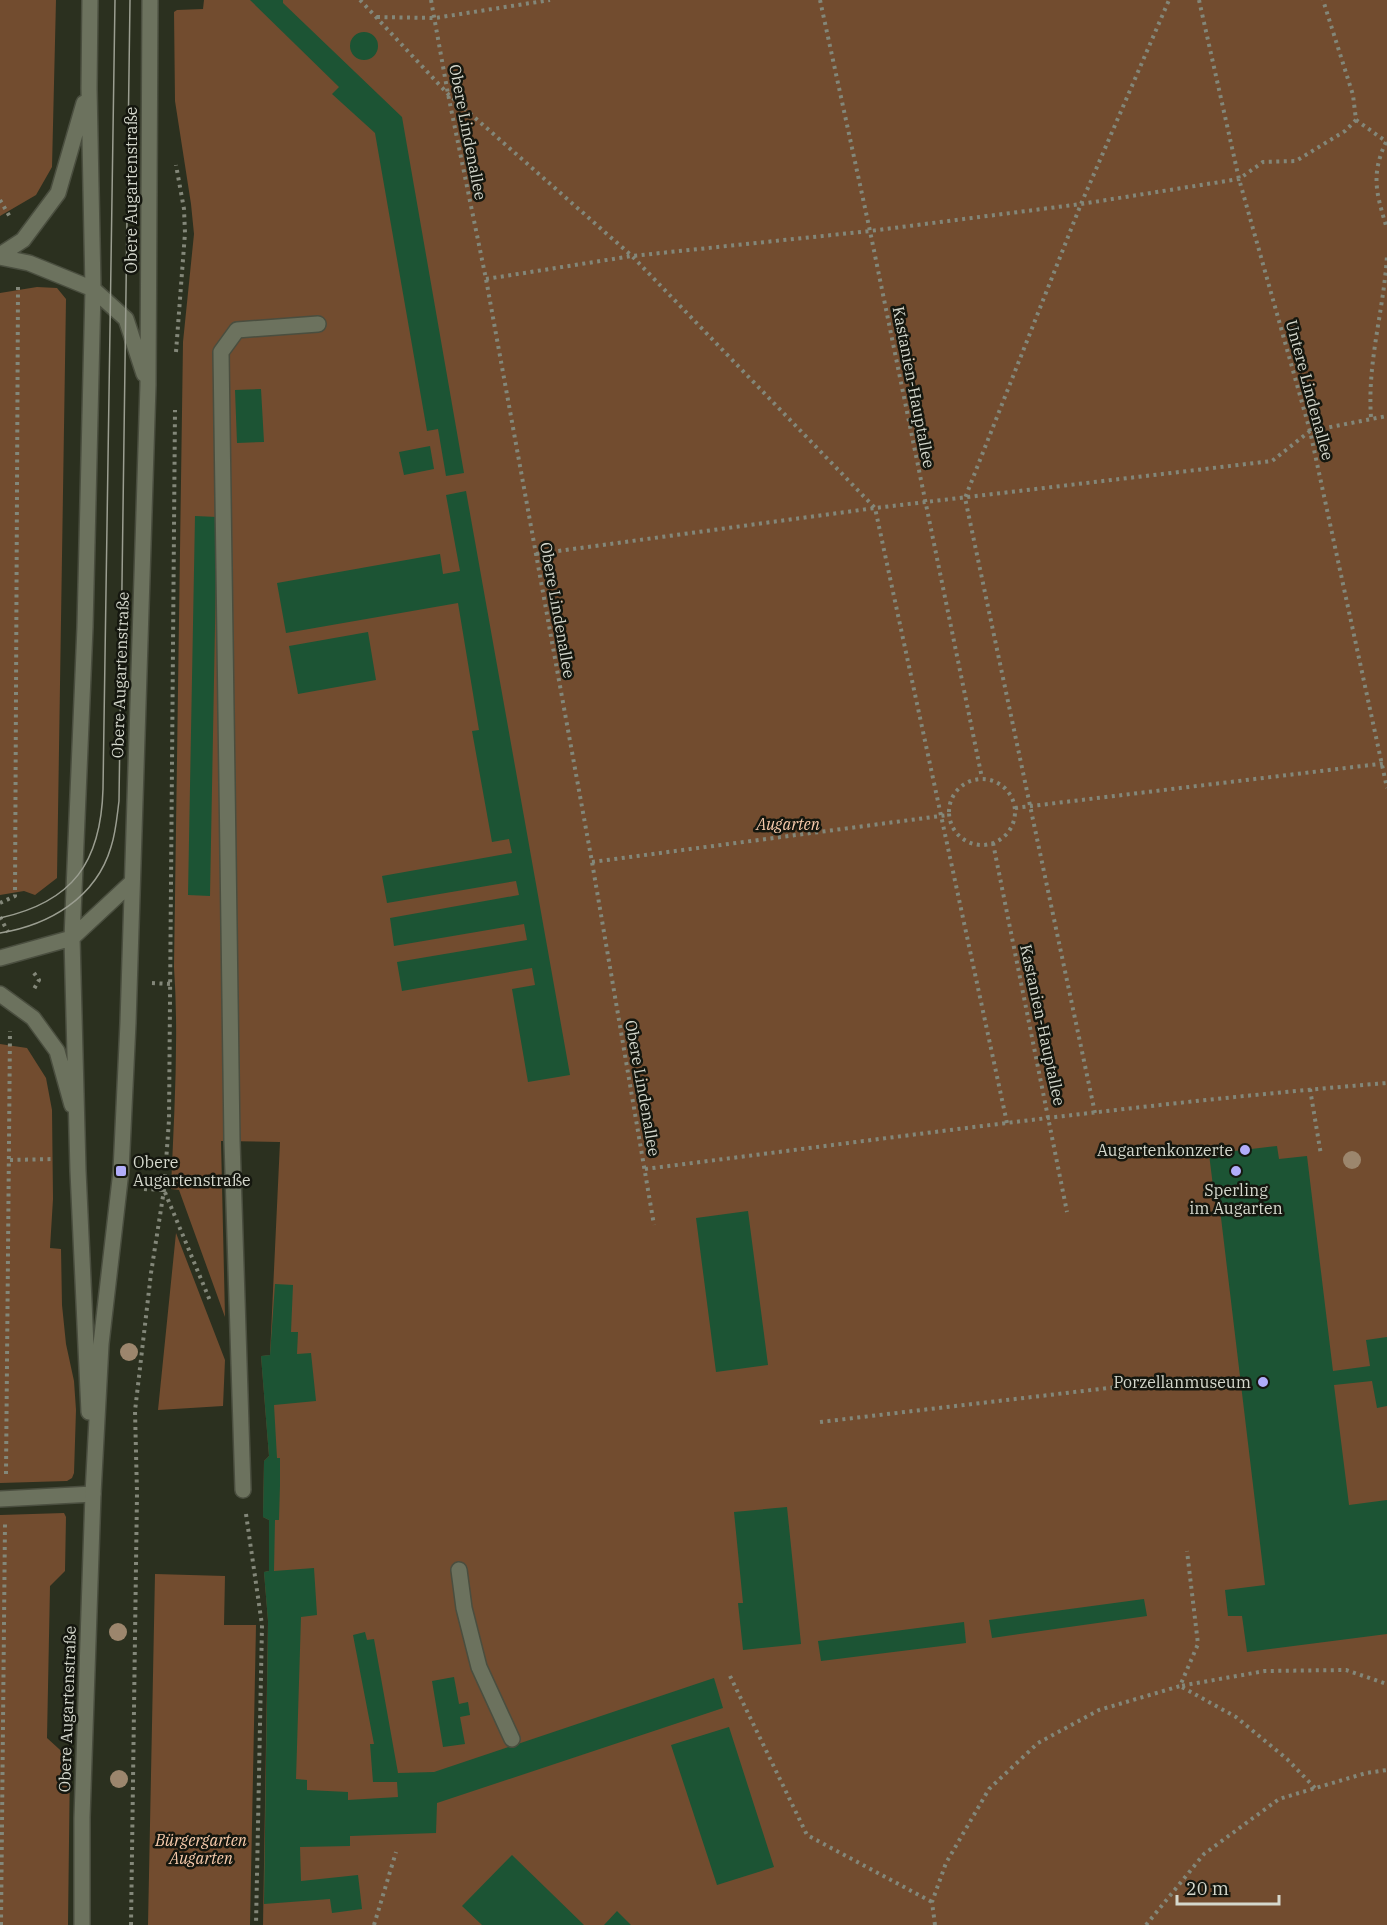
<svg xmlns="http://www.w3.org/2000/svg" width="1387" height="1925" font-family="'IBM Plex Serif',serif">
	<rect width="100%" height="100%" fill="#2b301f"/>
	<path fill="#724c2f" d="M0 0H56L52 167 36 195 0 216Z
		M204 0H1387V1925H263L268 1621 264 1572 269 1571V1520L263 1517 264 1461 269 1456 261 1356 270 1355 280 1142 221 1141 225 1317 179 1190 171 1189C174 1115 179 1041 174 967L183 342 194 234 191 204 175 101 174 12 177 10 203 9Z
		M37 287 57 288 66 299 57 878 35 895 24 891 0 895V293Z
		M0 1044 27 1048 46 1078 52 1110 53 1199 50 1248 61 1249 62 1305 66 1344 74 1381 76 1410 74 1473 72 1478 67 1481 0 1483Z
		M176 1233 225 1360 223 1406 158 1410Z
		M64 1513 66 1517 65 1571 50 1586 47 1738 70 1759 68 1925H0V1515Z
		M155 1574 225 1576 224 1625H256L250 1925H148Z"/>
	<path fill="#1c5434" d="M250 0H283V3L402 117 464 473 446 476 438 429 427 431 375 133 332 94 339 87Z
		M350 46a14 14 0 1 1 28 0a14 14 0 1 1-28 0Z
		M261 389 264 442 237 443 235 390Z
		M430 446 434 469 404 475 399 452Z
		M466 491 570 1075 528 1082 512 989 535 985 532 968 402 991 397 962 527 940 524 924 394 946 390 918 519 895 516 881 387 903 382 876 512 853 509 839 492 842 472 731 479 730 458 603 286 633 277 583 440 554 443 574 460 571 446 495Z
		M195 516 217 517 210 896 188 895Z
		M368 632 376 680 298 694 289 646Z
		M1277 1146 1279 1159 1307 1156 1333 1371 1370 1366 1366 1340 1387 1337V1406L1377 1408 1372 1381 1334 1385 1349 1505 1387 1500V1634L1247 1652 1242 1616H1228L1225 1590 1265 1585 1219 1201 1215 1202 1209 1154Z
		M748 1211 768 1365 716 1372 696 1218Z
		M275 1284 293 1285 291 1332H298L297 1354 311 1353 316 1401 274 1405 277 1458H280V1485L279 1520H275L274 1571 314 1568 317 1615 301 1617 296 1779 307 1780V1790L348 1792V1800L398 1797 397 1782H373L370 1744H374L353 1635 365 1632 367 1640 374 1639 398 1773 434 1772 714 1678 723 1708 437 1803 436 1833 350 1836V1846L300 1847 301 1881 358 1875 362 1909 332 1913 330 1899 264 1904 268 1621 264 1572 269 1571V1520L263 1517 264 1461 269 1456 261 1356 270 1355Z
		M787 1507 801 1644 743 1650 738 1603H743L734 1512Z
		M1144 1599 1147 1616 992 1638 989 1620Z
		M964 1622 966 1643 821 1661 818 1641Z
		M454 1677 459 1704 468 1702 470 1715 460 1717 465 1744 443 1747 432 1681Z
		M729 1727 774 1867 717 1885 671 1745Z
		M512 1855 584 1925H482L462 1906Z
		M617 1911 631 1925H604Z"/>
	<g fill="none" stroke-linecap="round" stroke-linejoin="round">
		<defs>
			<path id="service" d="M243 1490 232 1141 221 352 237 330 318 324
				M459 1570 464 1608 479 1667 512 1739"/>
			<path id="minor" d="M0 1499 93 1494"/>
			<path id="tertiary" d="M0 255 23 240 58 193 84 103
				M0 257 29 263 93 289 126 319 144 374
				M0 958 72 938 131 883
				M0 994 33 1018 57 1051 72 1105
				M89 1412 78 1171 72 938 85 627 93 289 89 88 90 0
				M82 1925V1818L93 1494 101 1344 121 1171 128 1023 148 385 150 0"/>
		</defs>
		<use href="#service" stroke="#4a4e3f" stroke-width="18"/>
		<use href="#minor" stroke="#4a4e3f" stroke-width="18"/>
		<use href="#tertiary" stroke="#4a4e3f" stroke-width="18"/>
		<path stroke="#838779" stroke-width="4" stroke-dasharray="3 4.5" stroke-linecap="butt" d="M360 0 448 94 632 256 875 508 1007 1123
			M431 0 448 94 486 279 592 862 654 1225
			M820 0 870 231 982 778
			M1199 0 1239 179 1310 431 1387 788
			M377 17 435 18 550 0
			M1356 120 1387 142
			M1386 142C1370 176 1377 195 1387 229
			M0 200 10 217
			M486 279 632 256 870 231 1081 204 1239 179 1263 162 1296 161 1345 131 1356 120 1353 95 1323 0
			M176 352 185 233 184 209 176 165
			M1371 417C1367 362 1384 310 1387 255
			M536 554 875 508 1272 461 1310 431 1387 416
			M949 812a33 33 0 1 1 66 0a33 33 0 1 1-66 0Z
			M1015 808 1387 763
			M993 843 1067 1212
			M592 862 948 815
			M0 903 15 896 18 286
			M0 917 8 932
			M34 973 39 980 34 989
			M152 983 170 984
			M1310 1089 1321 1155
			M1095 1113 965 498 1081 204 1169 0
			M10 1160 54 1159
			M645 1169C892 1138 1139 1103 1387 1083
			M144 1189 164 1190 211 1303
			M820 1422 1193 1378
			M6 1474 10 1031
			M246 1514 262 1625 256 1925
			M730 1676 807 1835 932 1902
			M1315 1788 1287 1759 1236 1717 1180 1686 1265 1671 1346 1670 1387 1684
			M1 1925 5 1523
			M131 1925 137 1493 135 1411 151 1273 164 1190 169 1120 175 410
			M374 1925 396 1852
			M935 1925 932 1902 946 1863 989 1789 1038 1743 1099 1710 1180 1686 1198 1644 1187 1551
			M1146 1925 1204 1854 1279 1799 1366 1773 1387 1770"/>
		<use href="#service" stroke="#6c725e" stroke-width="15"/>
		<use href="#minor" stroke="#6c725e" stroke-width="15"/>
		<use href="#tertiary" stroke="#6c725e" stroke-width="15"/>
		<path stroke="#9b9e91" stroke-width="1.5" d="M0 918C73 902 101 862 103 789L115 0
			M0 933C49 925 96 898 111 847 116 832 117 816 119 801L130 0"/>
	</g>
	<g fill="#9c866d">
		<circle cx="1352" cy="1160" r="9"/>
		<circle cx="129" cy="1352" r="9"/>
		<circle cx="118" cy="1632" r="9"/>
		<circle cx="119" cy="1779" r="9"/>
	</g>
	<g fill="#b1adfa" stroke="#15170f" stroke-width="2">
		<circle cx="1245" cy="1150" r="6"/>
		<rect x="115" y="1165" width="12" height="12" rx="3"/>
		<circle cx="1236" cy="1171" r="6"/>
		<circle cx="1263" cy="1382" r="6"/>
	</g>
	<g text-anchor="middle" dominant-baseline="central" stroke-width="5" stroke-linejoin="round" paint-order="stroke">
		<g font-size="16" fill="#d5d8cd" stroke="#15170f">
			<text transform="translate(468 132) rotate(79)">Obere Lindenallee</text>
			<text transform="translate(131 190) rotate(-90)">Obere Augartenstraße</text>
			<text transform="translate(914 387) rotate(79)">Kastanien-Hauptallee</text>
			<text transform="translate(1310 390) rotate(75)">Untere Lindenallee</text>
			<text transform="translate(558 610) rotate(80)">Obere Lindenallee</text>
			<text transform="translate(120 675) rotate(-88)">Obere Augartenstraße</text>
			<text transform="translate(1043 1025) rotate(78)">Kastanien-Hauptallee</text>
			<text transform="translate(643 1088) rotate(80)">Obere Lindenallee</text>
			<text transform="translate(67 1709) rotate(-88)">Obere Augartenstraße</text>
		</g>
		<g font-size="16" font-style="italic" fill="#f9ccad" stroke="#15170f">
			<text x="788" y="824">Augarten</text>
			<text x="201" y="1840">Bürgergarten<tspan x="201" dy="18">Augarten</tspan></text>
		</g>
		<g font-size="16" fill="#d5d8cd" stroke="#15170f" text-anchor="end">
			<text x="1233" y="1150">Augartenkonzerte</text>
			<text x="133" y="1162" text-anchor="start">Obere<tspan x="133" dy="18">Augartenstraße</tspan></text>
			<text x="1236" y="1190" text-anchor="middle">Sperling<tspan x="1236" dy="18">im Augarten</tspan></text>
			<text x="1251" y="1382">Porzellanmuseum</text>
		</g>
	</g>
	<path d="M1177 1895v9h102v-9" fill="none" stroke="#d5d8cd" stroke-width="3"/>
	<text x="1186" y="1895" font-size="18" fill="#d5d8cd" stroke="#15170f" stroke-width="4.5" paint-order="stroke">20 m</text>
</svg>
